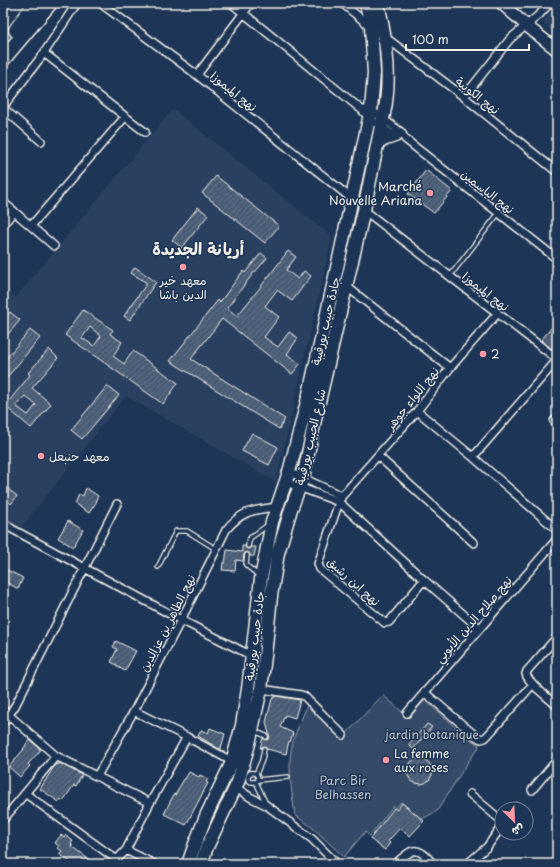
<svg xmlns="http://www.w3.org/2000/svg" width="560" height="867" font-family="'Playpen Sans','Playpen Sans Arabic',sans-serif">
	<defs>
		<pattern id="building-hatch" width="6" height="6" patternUnits="userSpaceOnUse"><rect width="6" height="6" fill="#485b74"/><path d="M-1 1l2-2M0 6l6-6M5 7l2-2" fill="none" stroke="#637388"/></pattern>
	</defs>
	<rect width="100%" height="100%" fill="#1d3557"/>
	<filter id="ink" filterUnits="userSpaceOnUse"><feTurbulence type="fractalNoise" baseFrequency=".025" numOctaves="2"/><feDisplacementMap in="SourceGraphic" scale="8" xChannelSelector="R" yChannelSelector="G"/><feConvolveMatrix kernelMatrix="1 2 1 2 8 2 1 2 1" color-interpolation-filters="sRGB"/></filter>
	<g filter="url(#ink)">
		<path fill="#2a4060" d="M557 5V35L542 23Z
			M173 109 332 237 276 482 126 396 20 529 3 516V286L16 297Z"/>
		<path fill="#354a67" stroke="#949ea8" d="M383 695 409 718 424 701 425 702 426 701 463 734 479 745 478 746 479 747 468 762 437 811 422 819 401 802 396 808 393 806 370 836 365 832 344 857 313 828 295 815C292 794 288 772 291 750 294 734 302 719 308 703L344 736Z"/>
		<path fill="url(#building-hatch)" stroke="#f4f1e8" fill-rule="evenodd" d="M426 170 452 191 434 213 408 194Z
			M216 176 279 226 265 243 202 193Z
			M198 207 208 215 182 248 172 240Z
			M288 251 296 257 286 270 298 279 304 271 311 276 292 301 277 290 265 306 279 317 264 337 278 347 289 332 298 338 287 354 300 364 292 374 222 319 191 359 285 419 279 429 170 361 218 300 220 302 243 271 245 273 261 253 267 258 255 272H254L227 308 237 316 259 289Z
			M135 267 156 282 130 320 124 316 147 283 131 273Z
			M83 310 113 330 110 334 122 342 113 356 124 364 133 351 178 383 163 404 65 335ZM90 327 101 336 94 346 82 338Z
			M10 312 20 320 3 340V320Z
			M557 321V353L541 340Z
			M30 330 40 338 3 382V362Z
			M49 349 58 358 32 388 51 404 31 428 5 406 30 375 28 373ZM25 396 36 405 28 415 16 406Z
			M107 386 119 395 82 439 71 430Z
			M252 433 278 447 269 465 242 451Z
			M3 485 17 496 11 504 7 500 3 506Z
			M86 488 98 496 96 500 97 501 89 513 75 504 79 494 83 496Z
			M68 521 83 530 73 547 58 538Z
			M242 546H245L246 548 248 549 250 548 251 547H256L254 556H250L249 553 246 552 244 554 243 561 236 560 235 571 222 570 223 563H225L227 550 242 552Z
			M7 570 23 578 18 589 3 580V573L5 574Z
			M116 641 136 651 125 671 116 666 117 665 111 662 117 649 113 647Z
			M276 696 300 700 295 718 285 715 280 727 293 733 290 742 289 741 286 754 267 749V748L265 746 260 748 263 738 266 740 270 738 266 722 272 699Z
			M427 724 432 727 413 749 409 745Z
			M210 728 225 734 221 748 219 749 198 736 201 730 208 733Z
			M30 740 40 749V751L28 764 30 766 20 777 9 767 24 749H23Z
			M416 758 424 759 428 762 431 766 432 770V775L429 780 425 783 421 784 416 783 411 781 406 772 410 763Z
			M59 763 82 775 76 786 74 785 63 801 61 799 59 802 40 789 55 765 56 764 58 765Z
			M189 772 199 777 200 775 208 779 206 782 208 783 186 825 164 814 174 794 175 795 184 779H185Z
			M402 803 424 821 410 836 400 828 388 841 390 843 385 850 370 839 394 808 397 810Z
			M61 835 64 837 65 835 73 841 71 844 73 846 72 847 95 864H73L59 854 62 851 58 848 59 846 55 843Z"/>
		<g fill="none" stroke-linecap="round" stroke-linejoin="round">
			<defs>
				<path id="service" d="M450 276 498 214
					M248 546 250 538 268 525
					M247 555 246 565 259 576
					M158 567 176 531H187L216 549
					M254 731 266 736V737
					M256 774 262 760 264 749
					M258 780C258 774 255 772 250 773L248 776V780L251 782H256L258 780 288 777
					M256 782 266 804"/>
				<path id="minor" d="M100 3 197 75 352 199
					M231 3 362 110 369 118 396 137
					M342 3 371 27
					M385 37 464 97 557 172
					M44 53 145 132
					M197 75 251 3
					M464 97 510 39 540 14 550 3
					M3 107 44 53 77 3
					M3 108 41 141
					M362 110H371L401 132 405 139 557 259
					M3 202 54 246
					M364 210 557 359
					M3 225 14 211
					M31 226 125 117
					M346 286 450 368
					M417 411 473 457 557 530
					M554 421 557 418
					M378 456 474 543
					M473 457 557 360
					M289 472 303 478 342 496
					M286 482 339 502 424 580 479 628
					M3 522 12 529 181 620 252 656
					M424 580 389 622 385 623 320 569 318 564 339 502 342 496 417 411 450 368 497 314
					M557 637 527 671 526 674C529 684 549 698 557 706
					M261 689 301 695 304 696 343 735
					M424 692 477 737 481 739 485 738 488 735 533 684
					M3 710 56 756 150 803
					M134 711 187 737 235 763
					M407 713 557 539
					M3 723 15 706 117 504
					M97 776 134 711 181 620 226 530C242 510 254 510 277 507
					M235 787 250 797 266 805 312 839 337 864
					M532 790 557 760
					M26 794 117 860
					M470 794 502 821
					M514 809 516 807
					M3 820 56 756
					M126 850 154 864
					M113 864 126 850 150 803 187 737
					M395 864C412 849 417 844 433 864
					M467 864 487 847 502 826"/>
				<path id="secondary" d="M501 3 527 26 557 50"/>
				<path id="primary" d="M378 143 386 139 395 136
					M188 864 195 844 206 816 232 762 242 725 248 689 261 578 272 522 289 472 309 394 340 254 365 137 371 110 374 73 371 27 366 3
					M201 864 207 847 238 782 249 744 261 689 265 656 271 596 278 553 291 509 303 478 316 415 364 210 381 126C393 86 387 43 378 3"/>
				<path id="motorway" d="M3 22 17 3
					M16 30 35 3
					M3 59 50 3"/>
			</defs>
			<use href="#service" stroke="#f4f1e8" stroke-width="6"/>
			<use href="#minor" stroke="#f4f1e8" stroke-width="10"/>
			<use href="#secondary" stroke="#f4f1e8" stroke-width="14"/>
			<use href="#primary" stroke="#f4f1e8" stroke-width="15"/>
			<use href="#motorway" stroke="#f4f1e8" stroke-width="17"/>
			<use href="#service" stroke="#1d3557" stroke-width="3.5"/>
			<use href="#minor" stroke="#1d3557" stroke-width="7"/>
			<use href="#secondary" stroke="#1d3557" stroke-width="11"/>
			<use href="#primary" stroke="#1d3557" stroke-width="12"/>
			<use href="#motorway" stroke="#1d3557" stroke-width="14"/>
		</g>
	</g>
	<g fill="#ff9aa2" stroke="#1d3557" stroke-width="1.5">
		<circle cx="430" cy="193" r="4"/>
		<circle cx="183" cy="267" r="4"/>
		<circle cx="483" cy="354" r="4"/>
		<circle cx="41" cy="456" r="4"/>
		<circle cx="386" cy="760" r="4"/>
	</g>
	<g text-anchor="middle" dominant-baseline="central" stroke-width="3" stroke-linejoin="round" paint-order="stroke">
		<g font-size="12" fill="#f4f1e8" stroke="#1d3557">
			<text transform="translate(234 91) rotate(39)">نهج الميموزا</text>
			<text transform="translate(478 95) rotate(38)">نهج الكوبية</text>
			<text transform="translate(488 191) rotate(38)">نهج الياسمين</text>
			<text transform="translate(486 291) rotate(38)">نهج الميموزا</text>
			<text transform="translate(325 321) rotate(-77)">جادة حبيب بورقيبة</text>
			<text transform="translate(412 398) rotate(-51)">نهج اللواء جوهر</text>
			<text transform="translate(310 437) rotate(-77)">شارع الحبيب بورقيبة</text>
			<text transform="translate(354 581) rotate(42)">نهج ابن رشيق</text>
			<text transform="translate(473 619) rotate(-49)">نهج صلاح الدين الأيوبي</text>
			<text transform="translate(167 623) rotate(-63)">نهج الطاهر بن عزالدين</text>
			<text transform="translate(254 636) rotate(-83)">جادة حبيب بورقيبة</text>
		</g>
		<g font-size="12" fill="#f4f1e8" stroke="#1d3557" text-anchor="start">
			<text x="422" y="186" text-anchor="end">Marché<tspan x="422" dy="14">Nouvelle Ariana</tspan></text>
			<text x="183" y="280" text-anchor="middle">معهد خير<tspan x="183" dy="14">الدين باشا</tspan></text>
			<text x="491" y="354">2</text>
			<text x="49" y="456">معهد حنبعل</text>
			<text x="394" y="753">La femme<tspan x="394" dy="14">aux roses</tspan></text>
		</g>
		<g font-size="12" fill="#bbbfc1" stroke="#1d3557">
			<text x="432" y="734">jardin botanique</text>
			<text x="343" y="780">Parc Bir<tspan x="343" dy="14">Belhassen</tspan></text>
		</g>
		<g font-size="16" font-weight="bold" fill="#f4f1e8" stroke="#1d3557">
			<text x="198" y="248">أريانة الجديدة</text>
		</g>
	</g>
	<rect width="560" height="867" fill="none" stroke="#1d3557" stroke-width="16"/>
	<rect x="8" y="8" width="544" height="851" fill="none" stroke="#f4f1e8" stroke-width="1.5" filter="url(#ink)"/>
	<g transform="translate(514 821) rotate(156)"><circle r="19" fill="#1d3557" stroke="#738091"/>
	<path d="M0-3L7 15L0 10L-7 15Z" fill="#ff9aa2"/>
	<text y="-6" font-size="11" font-weight="bold" text-anchor="middle" fill="#f4f1e8">ش</text>
	</g>
	<path d="M406 44v6h123v-6" fill="none" stroke="#f4f1e8" stroke-width="2"/>
	<text x="412" y="44" font-size="12" fill="#f4f1e8" stroke="#1d3557" stroke-width="3" paint-order="stroke">100 m</text>
</svg>
